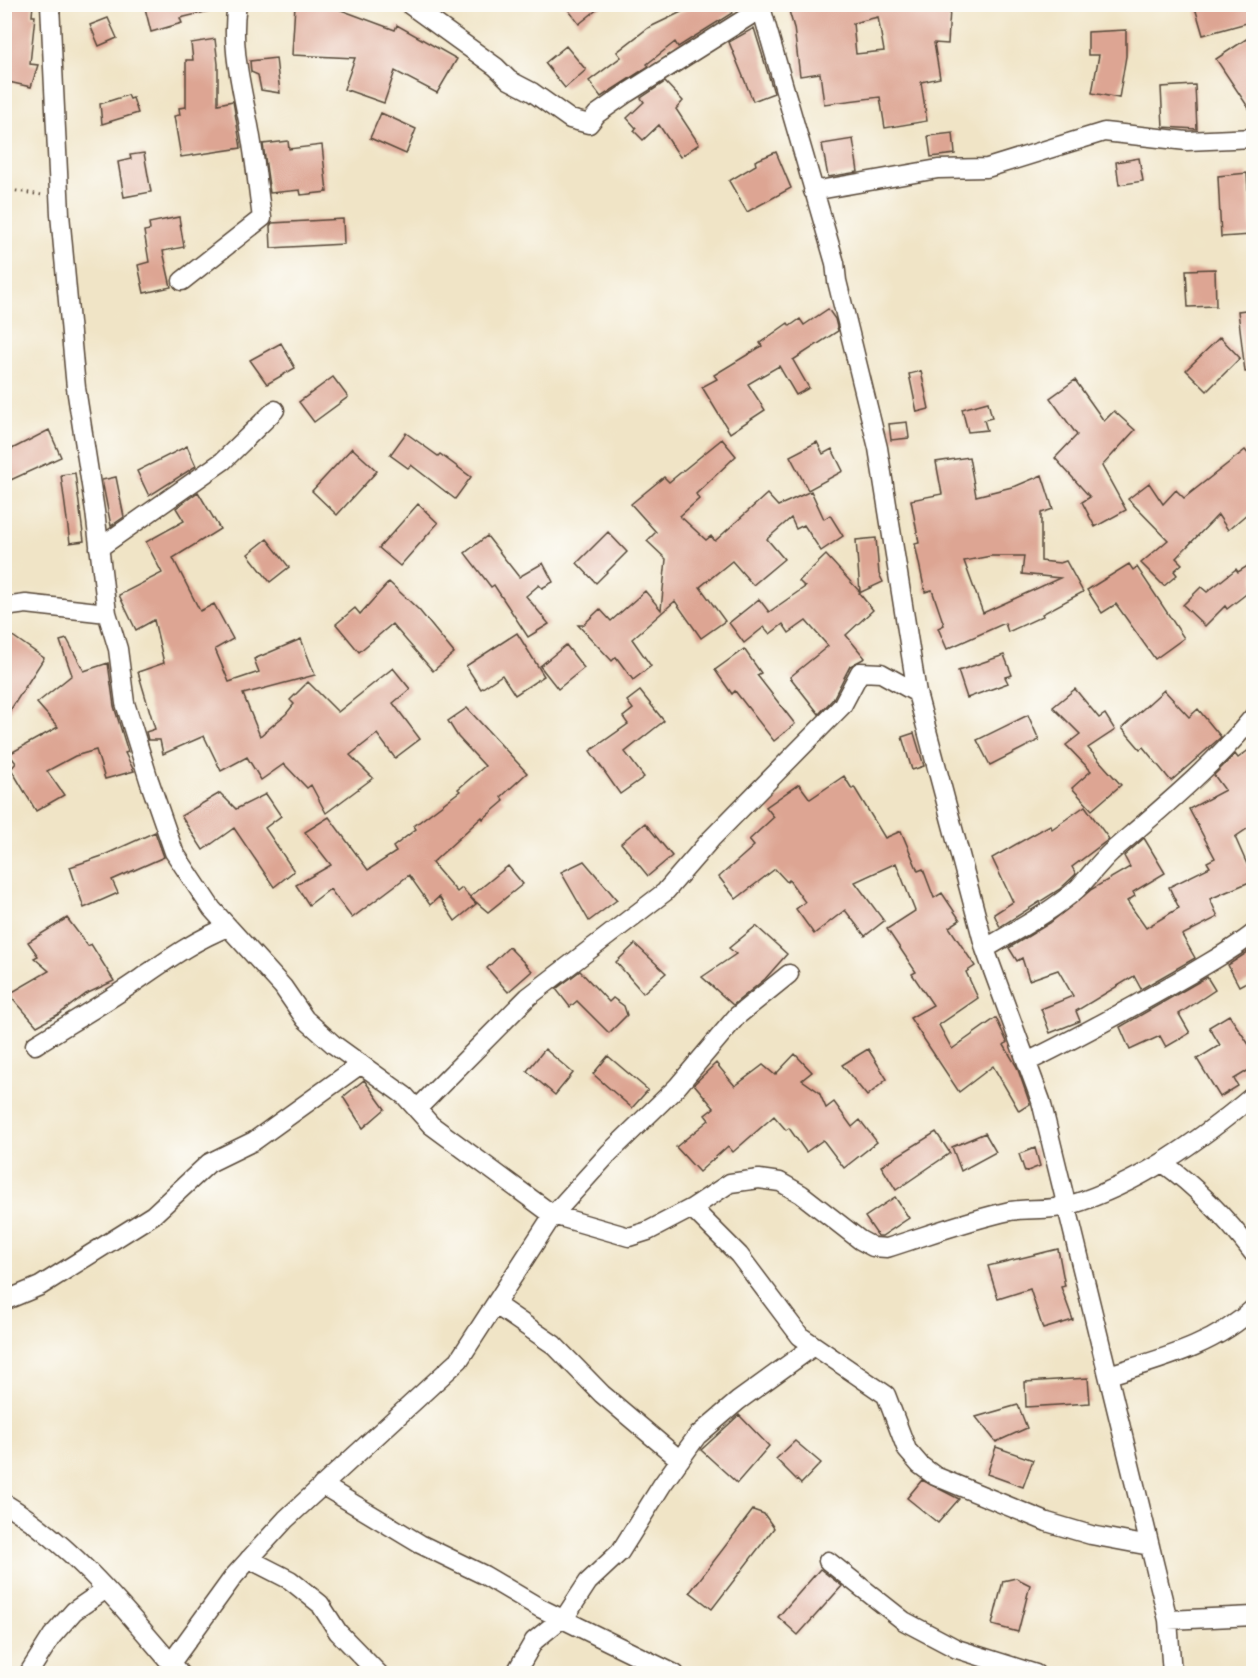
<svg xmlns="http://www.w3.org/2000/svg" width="1258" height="1678" font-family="'Balsamiq Sans',sans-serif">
	<rect width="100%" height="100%" fill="#fdfcf7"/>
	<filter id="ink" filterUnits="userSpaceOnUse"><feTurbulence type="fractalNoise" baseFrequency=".0167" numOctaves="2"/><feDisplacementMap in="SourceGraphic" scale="12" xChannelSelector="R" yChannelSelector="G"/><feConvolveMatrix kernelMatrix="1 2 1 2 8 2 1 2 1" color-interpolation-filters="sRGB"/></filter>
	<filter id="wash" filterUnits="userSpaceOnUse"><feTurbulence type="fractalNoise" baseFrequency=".008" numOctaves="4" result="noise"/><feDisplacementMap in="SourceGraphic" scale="24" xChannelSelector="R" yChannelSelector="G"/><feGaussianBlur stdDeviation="1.35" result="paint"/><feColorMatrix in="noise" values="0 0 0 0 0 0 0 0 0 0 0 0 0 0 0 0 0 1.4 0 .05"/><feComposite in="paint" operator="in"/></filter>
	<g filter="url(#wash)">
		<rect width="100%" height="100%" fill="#f0e4c6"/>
		<g id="blocks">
			<path fill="#dda593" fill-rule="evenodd" d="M4 4H33L32 16H35L30 64 38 65 31 87 4 81Z
				M144 4H213L214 10 180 18 182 23 151 32Z
				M564 4H604L579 24Z
				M698 4H728L732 13 678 47 675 42 647 64 649 66 601 97 589 81 621 57 617 52 648 28Z
				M787 4H909L950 9 948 44 934 43 940 78 921 82 927 121 885 128 880 97 824 104 820 73 800 76 794 28ZM878 17 884 51 856 54 853 23Z
				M1194 4H1254V21L1203 35Z
				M295 5 333 7 395 30 397 25 457 59 437 93 395 71 384 103 344 89 355 58 292 55Z
				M108 18 117 38 99 46 90 25Z
				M754 28 774 93 753 101 729 42Z
				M1126 30V56L1119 98 1092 93 1099 55H1088V32Z
				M1254 34V116L1216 59Z
				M215 39 218 64V104L233 101 241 148 181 157 174 116 180 115 179 108 186 107V60H193L191 43Z
				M566 46 586 70 565 88 545 63Z
				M276 58 280 93 261 90 258 75 251 72 250 61Z
				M665 82 683 101 676 109 699 144 680 157 659 125 643 140 634 131 636 128 627 118 644 102 641 98Z
				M1195 85 1197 129 1163 127 1161 87Z
				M128 95 130 99 133 98 138 113 102 124 100 104Z
				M381 113 416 129 406 154 370 138Z
				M953 133 955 154 931 157 928 136Z
				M853 139 858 172 828 177 822 144Z
				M288 141 289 149 322 145 327 192 301 195 300 190 270 193 263 144Z
				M776 152 791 188 747 212 729 181 756 165 755 161Z
				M144 153 151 192 124 197 118 162 131 159 130 155Z
				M1139 158 1143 181 1119 185 1116 162Z
				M1247 173 1251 235 1221 237 1218 176Z
				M179 217 184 247 163 251 171 287 144 293 138 265 149 262 144 231 150 230 149 223Z
				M343 219 344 244 271 248 270 226 272 223Z
				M1215 269 1216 306 1188 307 1186 270Z
				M828 309 835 319 838 331 793 360 809 388 796 395 779 366 748 384 765 410 730 433 702 387 717 379 714 375 762 346 760 343 788 323 790 326 800 319 804 325Z
				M1254 309V371L1245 372 1238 311Z
				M1220 337 1240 358 1207 391 1186 370Z
				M281 343 295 368 267 384 250 360Z
				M921 371 929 409 917 412 909 374Z
				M333 377 348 397 314 422 299 402Z
				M1075 380 1104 421 1114 411 1135 430 1102 466 1126 510 1095 527 1082 502 1090 497 1055 458 1077 435 1050 398Z
				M988 402 992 418 984 420 987 430 968 432 962 409Z
				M907 422 909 438 891 440 889 424Z
				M49 430 61 457 4 483V453Z
				M406 433 438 456 440 454 471 477 455 499 411 465 408 468 390 455Z
				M722 439 736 456 696 494 699 499 680 516 706 540 711 536 715 541 767 494 778 506 811 491 824 519 830 515 843 536 821 551 804 525 796 529 791 518 767 539 784 559 753 585 732 561 700 587 725 621 701 638 675 601 632 639 651 666 633 680 616 657 612 661 578 625H583L600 609 611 621 645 591 661 610 666 559 647 541 656 532 631 504 664 477 669 482Z
				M817 442 823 454 832 449 843 471 808 490 790 456Z
				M187 446 196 466 149 496 137 471Z
				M352 448 377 471 337 515 312 491Z
				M1245 450 1254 461V508L1228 530 1218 515 1176 558 1182 564 1174 571 1177 575 1164 586 1141 563 1168 540 1128 499 1149 483 1163 504 1176 490 1184 498Z
				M969 457 976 496 1016 486 1042 475 1053 509 1041 513V561L1060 563 1066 561 1083 592 1042 614 1043 616 1008 632 1005 623 947 649 938 628 944 625 932 590 925 592 915 544 919 543 911 500 942 494 936 462ZM991 556H1024L1022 574 1060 578 983 613 964 561Z
				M75 473 84 541 70 543 61 475Z
				M116 477 124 517 111 526 102 480Z
				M198 492 220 529 173 558 200 611 214 604 233 639 215 649 229 682 259 672 254 659 301 639 315 675 243 694 260 736 286 714 294 704 290 700 308 682 338 712 393 668 410 689 393 703 420 739 395 758 377 734 350 755 373 778 326 813 311 785 307 788 284 764 261 780 247 757 221 771 204 736 163 754 160 740H148L146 732 155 729 138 672 164 663 154 620 136 630 119 595 162 573 146 542 184 521 176 508Z
				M418 504 438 523 400 566 379 548Z
				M608 532 627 552 596 583 577 563Z
				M487 536 519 577 543 563 553 582 542 588 539 585 526 596 549 624 528 637 494 585 491 587 465 553Z
				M876 538 879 574 883 582 859 593 873 610 846 635 865 658 850 666 833 699 819 714 790 677 828 646 806 621 789 633 783 624 770 634 764 627 744 643 729 623 759 599 769 612 805 587 799 581 826 555 860 592 856 540Z
				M267 539 289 567 270 582 248 554Z
				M1254 562V588L1227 609 1225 606 1205 626 1183 605 1201 587 1207 592 1236 569 1238 572Z
				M1129 564 1133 570 1137 567 1184 638 1155 659 1116 604 1102 613 1087 590Z
				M389 582 419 610 454 653 433 671 392 624 359 652 336 624 355 608 360 614Z
				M4 630 44 658 4 720Z
				M517 633 544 676 515 695 502 675 481 689 466 666Z
				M67 639 84 671 108 663 114 706 128 752 125 753 134 771 105 779 96 750 75 756 47 771 64 795 36 811 11 769 16 763 9 754 58 727 37 703 72 675 60 641Z
				M566 645 584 668 558 689 540 666Z
				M744 649 761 673 757 675 795 724 774 741 735 691 732 694 715 670Z
				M1004 655 1012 675 1005 677 1008 683 967 698 958 671Z
				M1075 689 1099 718 1105 714 1115 730 1088 748 1121 785 1092 810 1072 788 1091 771 1066 745 1080 734 1053 707Z
				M1164 690 1189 717 1198 709 1221 737 1171 781 1143 747 1140 749 1122 728Z
				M640 691 664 721 625 752 644 777 620 794 590 751 628 724 623 717 633 709 627 701Z
				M467 708 527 773 501 797 504 801 483 819 482 817 432 863 457 892 462 888 476 904 455 921 439 897 430 905 409 875 352 918 330 889 309 905 296 885 331 865 305 832 329 817 368 870 396 852 393 847 416 829 414 826 460 791 458 789 485 766 458 737 448 721Z
				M1028 715 1039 740 990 765 977 740Z
				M914 733 924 766 912 770 902 737Z
				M1254 746V824L1235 837 1254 880 1210 899 1218 917 1182 935 1195 958 1141 989 1134 976 1076 1011 1080 1021 1050 1033 1041 1009 1073 996 1058 970 1029 980 1022 958 1017 961 1009 948 1050 923 1092 889 1130 867 1124 856 1144 838 1165 873 1133 892 1135 896 1127 901 1146 928 1179 908 1169 887 1210 867 1207 862 1215 858 1189 809 1225 790 1214 775 1235 754 1238 758Z
				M844 776 852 789 854 787 885 838 901 831 918 871 923 869 934 898 942 893 960 920 949 927 975 966 966 972 978 998 939 1025 952 1049 996 1018 1007 1042 1004 1045 1017 1067 1030 1104 1019 1111 993 1066 959 1092 910 1018 933 1005 912 974 916 972 887 929 915 911 896 863 855 882 884 921 865 936 845 910 814 934 796 909 805 902 789 880 787 882 775 869 736 899 719 877 754 846 749 840 774 817 766 807 799 784 810 799Z
				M220 793 236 809 266 794 281 816 265 828 294 871 274 887 234 828 203 850 181 816Z
				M1085 806 1109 839 1072 867 1076 874 1060 889 1000 927 994 914 1013 902 992 858 1050 825 1052 829Z
				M645 823 672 856 648 876 621 843Z
				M155 832 164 857 112 880 118 893 84 908 70 867 102 856Z
				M584 861 617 900 589 921 561 872Z
				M508 866 523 884 488 912 470 897Z
				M67 918 88 946 91 944 114 981 86 994 59 1014 37 1026 9 994 49 971 34 958 38 956 28 942Z
				M756 926 787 954 765 979 733 1005 702 977 736 954 729 948Z
				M635 944 666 973 643 993 616 962Z
				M509 947 532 971 508 992 487 968Z
				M1254 948V978L1239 986 1228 965Z
				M580 971 609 1002 613 998 624 1006 627 1015 609 1033 577 1001 570 1007 556 989Z
				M1207 977 1215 990 1179 1014 1190 1033 1166 1047 1160 1036 1130 1050 1120 1027Z
				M1229 1015 1254 1052V1067L1234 1079 1238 1086 1220 1097 1197 1059 1220 1045 1209 1027Z
				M545 1049 573 1073 555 1095 527 1071Z
				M868 1049 887 1079 867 1096 842 1065Z
				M795 1054 812 1072 802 1080 819 1092 826 1108 834 1102 852 1127 860 1120 877 1142 844 1168 823 1140 806 1152 789 1128 786 1130 774 1116 733 1152 728 1146 699 1172 676 1147 709 1120 705 1115 714 1108 694 1084 716 1063 735 1086 763 1065 775 1075Z
				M608 1056 648 1090 632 1108 593 1074Z
				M364 1080 385 1109 363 1128 343 1097Z
				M936 1132 950 1153 896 1190 881 1166Z
				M985 1133 996 1152 961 1171 952 1147Z
				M1035 1148 1040 1166 1025 1172 1019 1154Z
				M895 1197 909 1218 882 1236H878L865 1217Z
				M1058 1249 1065 1286 1061 1287 1073 1320 1043 1329 1030 1289 998 1299 988 1266Z
				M1088 1378 1090 1403 1026 1407 1025 1382Z
				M1018 1405 1027 1428 996 1442 976 1417Z
				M739 1415 769 1446 737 1483 701 1450Z
				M795 1441 821 1463 801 1484 776 1459Z
				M996 1447 1033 1460 1023 1487 987 1474Z
				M922 1480 959 1499 938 1523 907 1498Z
				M753 1510 764 1514 774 1528 712 1609 690 1592Z
				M820 1569 842 1586 798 1635 778 1617Z
				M1016 1578 1030 1585 1018 1632 992 1625 1003 1581Z"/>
		</g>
	</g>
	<g filter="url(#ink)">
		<use href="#blocks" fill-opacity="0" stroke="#564637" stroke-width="1.5"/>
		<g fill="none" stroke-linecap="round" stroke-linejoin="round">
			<defs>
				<path id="minor" d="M50 4 60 214 76 388 95 511 107 613 118 649 125 703 149 780 174 852 212 909 283 987 305 1019 333 1044 405 1096 431 1125 553 1215 629 1237 648 1231 692 1208 730 1183 759 1179 780 1182 801 1194 860 1240 873 1247 887 1248C928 1235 968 1220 1010 1211 1029 1208 1051 1211 1070 1205 1139 1184 1199 1141 1254 1095
					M760 4 835 263 837 281 878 448 917 693 985 949 1041 1101 1168 1620 1172 1674
					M410 5 496 67 509 80 532 92 570 119 589 124 597 114 627 93 762 8
					M813 191 938 169 987 168 1104 132 1187 141 1254 138
					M182 281 262 218C257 183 254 146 246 111 239 76 231 41 237 4
					M99 548 223 461 275 410
					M4 607 26 604 107 613
					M985 949C1016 930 1050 913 1077 889 1089 877 1099 863 1111 852 1162 808 1211 768 1254 716
					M35 1045C70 1023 107 1002 141 978 170 958 195 940 228 927
					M1027 1062C1083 1035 1138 1004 1192 973 1213 960 1234 949 1254 933
					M417 1109 528 997 665 892 711 839 842 706 860 672 881 673 917 693
					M1163 1163C1198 1188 1227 1219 1254 1254
					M692 1208 739 1255 800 1336 886 1395 907 1450 920 1465 935 1476 1047 1522 1091 1535 1150 1546
					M4 1301 40 1286 153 1215 209 1163 254 1141 361 1064
					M496 1305 554 1345 602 1394 680 1460
					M1109 1375C1160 1359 1214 1346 1254 1308
					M322 1485 420 1544 484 1575 540 1608 675 1674
					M4 1503C75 1546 127 1612 180 1674
					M249 1559 290 1580 320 1604 338 1632 379 1674
					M828 1561 904 1621 957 1649 1036 1674
					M1168 1620 1254 1616
					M171 1663 234 1576 286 1519 459 1360 553 1215 609 1153 677 1087 737 1016 789 974
					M28 1674 52 1636 74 1611 106 1589
					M515 1674 534 1641 567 1614 588 1582 620 1552 662 1485 697 1436 738 1401 814 1346"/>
			</defs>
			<use href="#minor" stroke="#564637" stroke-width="21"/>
			<path stroke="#564637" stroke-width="3" stroke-dasharray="1.5 4.5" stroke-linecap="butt" d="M4 189 42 195"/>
			<use href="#minor" stroke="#fff" stroke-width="18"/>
		</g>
	</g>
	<rect width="1258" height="1678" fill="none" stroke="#fdfcf7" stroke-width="24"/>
</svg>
